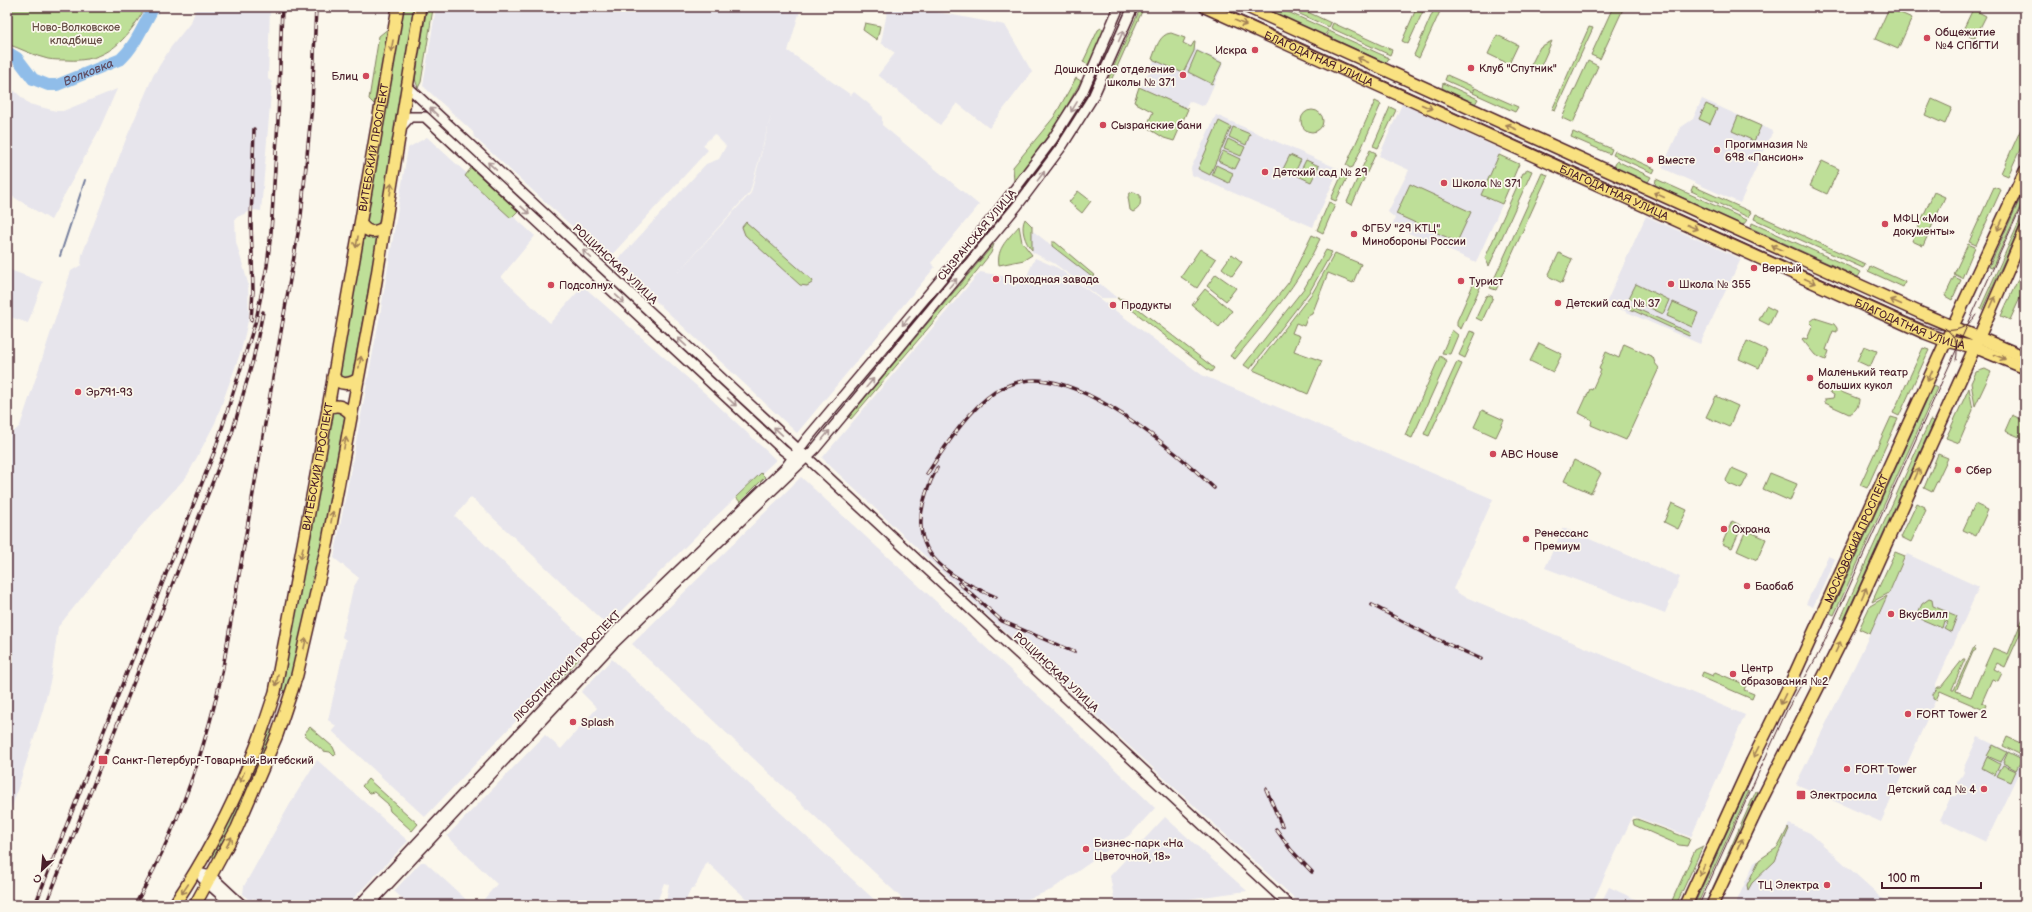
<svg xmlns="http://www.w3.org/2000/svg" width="2032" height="912" font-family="'Balsamiq Sans',sans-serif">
	<rect width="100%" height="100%" fill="#fbf7ec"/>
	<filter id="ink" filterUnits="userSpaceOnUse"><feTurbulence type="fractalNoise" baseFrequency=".025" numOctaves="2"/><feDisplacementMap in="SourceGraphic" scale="8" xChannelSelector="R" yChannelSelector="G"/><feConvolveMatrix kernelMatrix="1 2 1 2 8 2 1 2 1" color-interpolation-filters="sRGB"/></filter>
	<g filter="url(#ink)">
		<path fill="#e7e5ec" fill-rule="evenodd" d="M197 7H270L268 79 272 82 261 211 253 210 235 218 236 242 248 283 249 317 241 351 215 423 187 476 124 545 58 627 51 678 43 710 7 822V438L20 426 71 271 81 265 82 255 126 139 153 76 171 47 191 22Z
			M436 7H801L788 51 851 95 854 92 869 104 882 117V125L979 205 931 263 935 267 797 433 615 263 706 164 719 159 726 146 714 134 703 145 708 150 608 259 474 137 473 132 423 86ZM772 112 751 193 678 272 750 192Z
			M888 7H911L1005 25 1032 72 989 128 957 103 940 125 878 75 895 53 881 43Z
			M1166 36 1224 62 1205 105 1201 106 1189 101 1185 108 1141 88Z
			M7 84 29 104 56 111H63L117 89 99 130 51 220 7 193Z
			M1702 99 1773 131 1740 203 1662 168 1680 128 1693 119Z
			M1402 104 1502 150 1481 195 1502 205 1476 262 1392 226 1395 218 1388 212 1409 170 1379 156Z
			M1216 115 1339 169 1313 227 1192 175 1191 168Z
			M427 137 535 236 501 277 550 323 583 286 707 395 776 460 711 521 607 625 471 497 455 516 589 644 425 817 332 731 336 726 328 720 346 640 342 637 353 588 359 578 334 558 380 315 408 148Z
			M1646 216 1741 259 1700 344 1606 303Z
			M1033 231 1092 277 1117 298H1101L1055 264 1032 252 1031 237Z
			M1035 258 1058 268 1202 375 1493 499 1453 589 1461 595 1745 715 1691 837 1633 816 1591 905H1302L1001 628 822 458 980 272 1025 280Z
			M7 269 43 282 28 323 7 316Z
			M801 477 1060 716 1155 808 1131 834 1051 890 1012 905H909L632 644Z
			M1563 528 1680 577 1665 613 1545 568Z
			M1907 554 1979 587 1935 686 1940 690 1881 822 1796 784 1862 651Z
			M1828 556 1835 559 1813 607 1806 604Z
			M612 659 768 801 880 905H753L707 862 694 889H691L684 904 666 902 669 884 664 883 656 905H479L497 884 447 836 545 735 561 749 597 708 581 692Z
			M1978 737 2025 759 1986 842 1940 820 1951 796H1957V782L1962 776 1964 772 1963 769Z
			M317 760 408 841 347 905H261L253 898 250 901 243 894 244 886 294 797Z
			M1165 817 1247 891 1188 899 1115 903 1110 876Z
			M1789 824 1810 833 1890 905H1735L1754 863 1778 847Z
			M421 862H425L472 905H403L406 902 394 891Z
			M1609 887 1648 905H1600Z"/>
		<path fill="#bedf98" stroke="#847f62" d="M7 7H146C126 40 108 63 66 60 60 60 54 60 48 59 34 56 20 48 7 44Z
			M403 7H415L380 225 373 227 367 224V220Z
			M427 7H432L433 9 421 82 418 88 415 79Z
			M1141 7H1144L1109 85 1106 84Z
			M1262 7H1277L1328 30 1325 36Z
			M1284 7H1297L1331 23 1329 27Z
			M1417 7H1425L1408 44 1402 41Z
			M1435 7H1442L1419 58 1414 55Z
			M1613 7H1624L1600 59 1591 55Z
			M1889 8 1912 18 1898 49 1875 39Z
			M1973 9 1986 16 1975 38 1962 32Z
			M865 23 880 26 877 40 863 30Z
			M1333 23 1392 50 1390 55 1331 28Z
			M1589 27 1593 28 1555 111 1552 110Z
			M389 28 376 106 369 99 379 36Z
			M1101 28 1105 30 1089 65 1083 62 1098 30Z
			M1329 31 1389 58 1386 63 1327 36Z
			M1171 33 1185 38 1183 43 1191 47 1194 42H1195L1194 51 1183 73 1152 59C1156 49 1159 34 1171 33Z
			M1497 35 1518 45 1509 64 1488 54Z
			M1552 41 1540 68 1531 65 1540 47Z
			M1197 51 1222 63 1212 84 1188 72Z
			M1588 61 1598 66 1573 123 1562 118Z
			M1447 75 1474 87 1472 92 1445 80Z
			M1076 78 1081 81 1056 125 1014 182 1013 167 1054 117Z
			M1443 83 1478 99 1475 104 1442 88Z
			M1139 87 1188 109 1174 141 1164 138 1148 128V123L1153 112 1134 102Z
			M1475 88 1518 107 1515 112 1473 93Z
			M1932 99 1952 108 1945 124 1925 115Z
			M1375 101 1381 104 1353 167 1350 168 1346 165Z
			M1706 104 1717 109 1710 124 1699 119Z
			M1390 107 1396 110 1378 148 1373 146Z
			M1301 121a11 11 0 1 1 22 0a11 11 0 1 1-22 0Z
			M1738 116 1761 126 1754 141 1732 131Z
			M2025 120V138L2008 176 2001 173Z
			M1219 121 1231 127 1210 175 1198 169Z
			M1233 127 1250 134 1246 145 1229 137Z
			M1573 132 1612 149 1610 154 1571 137Z
			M1228 139 1245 147 1241 156 1224 149Z
			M1370 150 1376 153 1352 205 1347 202Z
			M1223 151 1240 159 1235 169 1218 161Z
			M1615 151 1655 169 1653 173 1613 155Z
			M1290 155 1301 160 1294 174 1283 169Z
			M1499 155 1519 164 1502 204 1481 195Z
			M1306 160 1319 166 1311 182 1298 176Z
			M1617 161 1651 177 1648 182 1614 167Z
			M1822 161 1839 169 1827 194 1810 186Z
			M1216 165 1233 173 1229 183 1212 175Z
			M471 168 518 211 511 218 465 176Z
			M1527 169 1532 171 1489 266 1485 258 1523 173H1525Z
			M1344 170 1349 174 1336 201 1331 199Z
			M1542 173 1548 175 1496 290 1490 288Z
			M1656 179 1747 220 1743 225 1655 185Z
			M1410 184 1471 212 1457 242 1396 214Z
			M1693 186 1751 212 1748 217 1691 191Z
			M1994 187 2001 190 1976 245 1969 242Z
			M2025 188V196L1992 268 1989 267Z
			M1078 191 1091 201 1082 213 1069 202Z
			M1134 192 1140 195C1141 203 1141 208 1133 212L1130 210 1128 197 1130 193Z
			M1934 192 1945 197 1923 246 1912 241Z
			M1329 202 1335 205 1323 233 1317 230Z
			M2025 209V215L1982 310 1980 309Z
			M1756 214 1865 264 1863 268 1754 219Z
			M1025 219 1032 226V250C1025 243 1020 228 1025 219Z
			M746 222 813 281 812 283 807 286 800 285 745 235 742 227Z
			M1752 223 1861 272 1858 277 1751 228Z
			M1019 226 1022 242 1032 255 1024 260 999 265C996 248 1009 238 1019 226Z
			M364 233 371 238 378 236 353 373 349 379 341 377 340 371Z
			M1312 235 1320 239C1299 284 1266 321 1235 359L1230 356 1289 282Z
			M1052 242H1055L1095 276 1092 277 1052 246Z
			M994 244 991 253 976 272 851 419 849 417Z
			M1968 244 1975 247 1962 278 1954 274Z
			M1200 249 1216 259 1197 288 1181 277Z
			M1326 250 1332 252 1310 291 1250 369 1244 365 1305 287Z
			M1335 253 1361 264 1353 283 1328 273 1312 314 1308 316 1304 326 1296 323 1292 333 1300 336 1294 351 1322 361 1308 394 1253 370 1313 292Z
			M1559 253 1572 259 1562 283 1548 276Z
			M1232 254 1242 262 1232 276 1222 268Z
			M1870 266 1905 282 1903 287 1868 271Z
			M1216 274 1236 288 1226 301 1207 286Z
			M2020 275 2025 278V287L2010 320 2001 316Z
			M1954 277 1961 280 1952 300 1945 296Z
			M1476 278 1483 281 1461 329 1457 326V321Z
			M1636 284 1669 300 1663 314 1629 298Z
			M1205 289 1232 311 1219 327 1192 305Z
			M1489 295 1493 297 1482 321 1476 318 1486 296Z
			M1117 298 1127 300 1214 368 1211 372Z
			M1620 301 1690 333 1689 336 1619 304Z
			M1673 302 1698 313 1692 327 1667 316Z
			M1766 306 1776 311 1769 325 1759 320Z
			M1815 318 1834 324 1837 328V332L1833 331 1826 350 1829 351 1826 360 1815 355 1802 339 1803 338 1807 339 1813 325 1810 322Z
			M1452 330 1458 335 1450 354 1442 353Z
			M1470 331 1476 333 1465 358 1459 355Z
			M1747 341 1767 350 1759 368 1739 359Z
			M1539 343 1562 354 1553 372 1530 361Z
			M1624 344 1653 357 1655 363 1659 368 1626 440 1591 425 1592 420 1579 413 1590 389 1592 390 1601 370 1599 369 1606 352 1619 358Z
			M1864 346 1877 351 1870 367 1857 361Z
			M1923 348 1929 350 1899 416 1893 413Z
			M1440 356 1447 361 1412 438 1405 435Z
			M1457 362 1462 364 1429 436 1424 434Z
			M1985 369 1991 372 1975 406 1971 383 1976 372Z
			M1826 386 1859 399C1859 406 1855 412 1849 414L1825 403V399L1833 398 1834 395 1826 390Z
			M1933 386 1937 388 1834 615 1830 613Z
			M1969 388 1973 410 1959 443 1946 438Z
			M1716 396 1738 406 1729 427 1706 417Z
			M337 409 345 415 321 549 289 688 286 691 282 690V687L332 414Z
			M1482 410 1504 420 1496 437 1474 427Z
			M2012 415 2025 421V432L2022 438 2005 431Z
			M1891 417 1898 419 1867 488 1860 485Z
			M1930 420 1934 421 1844 620 1841 618Z
			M1938 454 1948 458 1932 492 1924 488Z
			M1574 460 1601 473 1591 493 1564 481Z
			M1732 468 1748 475 1741 489 1727 483 1726 480Z
			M761 473 765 477 740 502 736 497Z
			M1770 473 1797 484 1790 501 1763 489Z
			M1672 503 1687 510 1678 529 1664 522Z
			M1917 503 1925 507 1924 509 1926 510 1911 542 1901 537Z
			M1975 504 1988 510 1976 536 1963 530Z
			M1732 521 1742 526 1732 548 1722 544Z
			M1746 530 1766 539 1757 560 1737 551Z
			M1895 552 1905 556 1889 593 1872 602Z
			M1887 596 1870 634 1859 629 1870 606Z
			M1929 599 1932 600 1933 606 1957 616 1951 632 1944 628 1948 622 1944 621 1942 628 1921 619 1922 617 1917 615 1922 604Z
			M2025 613V623L2005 667 1997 663 1994 669 2002 673 1998 681 1992 679 1982 702 1986 705 1984 710 1940 691 1936 700 1933 699V694L1938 687H1941L1963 659H1965L1952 689V690H1954L1974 647 1976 650 1973 652 1956 691 1971 697 1993 648 2008 654Z
			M575 656 579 659 549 691 545 687Z
			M1703 672 1713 676 1715 672 1746 685 1744 690 1754 694 1752 699 1701 677Z
			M310 727 333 747 336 754 334 756 330 752 323 751 304 734Z
			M270 729 272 733 232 825 215 858 211 856Z
			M2007 737 2025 745 2023 756 2003 746Z
			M1993 745 2007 752 2001 762 1987 756Z
			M2008 752 2022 759 2016 770 2003 763Z
			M1987 757 2000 764 1995 775 1982 768Z
			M2003 765 2016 771 2011 782 1997 776Z
			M368 779 418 824 412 831 390 811 388 804 374 792 369 793 362 786Z
			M1746 790 1749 791 1697 905H1694Z
			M1756 791 1759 793 1705 905Z
			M1637 819 1690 839 1687 846 1679 845 1634 825 1633 820Z
			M1788 828 1789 829 1775 861 1752 883 1748 890 1747 885 1759 860 1778 847Z
			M1703 846 1676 905H1670L1695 850Z"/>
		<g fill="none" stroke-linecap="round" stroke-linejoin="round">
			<path stroke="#747e9d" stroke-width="2" d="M60 256 85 180"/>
			<path stroke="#90bde9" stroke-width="12" id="s1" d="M7 52 17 58 33 79 48 85H57L121 59C136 45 143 25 154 7"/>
			<defs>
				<path id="tertiary" d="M408 87 1289 905
					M402 126 410 117H425L783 450 792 457H797
					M195 872 211 876 242 905
					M202 878 232 905
					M359 905 610 637 786 467 806 440 995 215 1052 140 1083 91 1119 7
					M369 905 613 644 815 449 1017 206 1062 146 1093 97 1133 7"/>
				<g id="primary">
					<path id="s2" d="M1205 7 1925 333 1946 341 1974 347 2025 368"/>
					<path d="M1247 7 1923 314 2025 357"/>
					<path d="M361 224C368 234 375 233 385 227"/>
					<path d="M333 377C341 385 347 385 357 380"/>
					<path d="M328 408C338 404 343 406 351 414"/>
					<path id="s3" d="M174 905C217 841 252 766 275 692L318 465 398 7"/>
					<path d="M195 905 237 828 277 735 297 675 328 541 374 294 420 7"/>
					<path id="s4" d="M1686 905 1752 761 1792 680 1946 341 2025 171"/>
					<path d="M1712 905 1764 795 1848 628 1966 367 2025 231"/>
				</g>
			</defs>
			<use href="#tertiary" stroke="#4a1f2b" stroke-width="12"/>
			<use href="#primary" stroke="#4a1f2b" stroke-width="14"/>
			<use href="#tertiary" stroke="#fbf7ec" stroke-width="9"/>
			<use href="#primary" stroke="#f9e181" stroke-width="11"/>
			<path stroke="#4a1f2b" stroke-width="1" d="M1222 7 1902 315C1926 325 1958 344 1976 315
				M1945 328C1956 336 1959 348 1956 360
				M1699 905 1786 712 1821 649 2025 198"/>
			<defs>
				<path id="rail" d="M251 320 253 291 251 221 254 129
					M937 468C900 539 928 569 996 597
					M927 474C945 447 968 410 995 392 1010 383 1029 378 1047 381 1100 389 1176 451 1214 488
					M959 583 1002 621 1074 652
					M1372 605 1432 637 1481 659
					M1266 789 1282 826
					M1276 829 1291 850 1312 872
					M35 905 215 450 256 320 267 266 271 232 278 121 282 7
					M46 905 232 433 253 360 263 312
					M135 905C176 832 204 755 222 673L301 216 312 105 316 7"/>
			</defs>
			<use href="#rail" stroke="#4a1f2b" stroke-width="3.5"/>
			<use href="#rail" stroke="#fbf7ec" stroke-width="2" stroke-dasharray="6" stroke-linecap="butt"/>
		</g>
		<defs><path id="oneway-shaft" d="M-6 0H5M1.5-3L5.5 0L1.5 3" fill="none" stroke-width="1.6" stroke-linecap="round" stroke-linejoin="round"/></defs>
		<g stroke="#a28056">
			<use href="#oneway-shaft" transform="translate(1241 23) rotate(24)"/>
			<use href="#oneway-shaft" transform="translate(392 46) rotate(100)"/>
			<use href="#oneway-shaft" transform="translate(1363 60) rotate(-156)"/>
			<use href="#oneway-shaft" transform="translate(1427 107) rotate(24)"/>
			<use href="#oneway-shaft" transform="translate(1511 127) rotate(-156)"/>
			<use href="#oneway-shaft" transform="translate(391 189) rotate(-81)"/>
			<use href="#oneway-shaft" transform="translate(1659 195) rotate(-155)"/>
			<use href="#oneway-shaft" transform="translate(2000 225) rotate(115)"/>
			<use href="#oneway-shaft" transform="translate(1692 227) rotate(24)"/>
			<use href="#oneway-shaft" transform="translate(357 242) rotate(100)"/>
			<use href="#oneway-shaft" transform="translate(1777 248) rotate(-155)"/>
			<use href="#oneway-shaft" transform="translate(1810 281) rotate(25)"/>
			<use href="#oneway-shaft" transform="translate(1896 302) rotate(-156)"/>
			<use href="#oneway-shaft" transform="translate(1993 302) rotate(-66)"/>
			<use href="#oneway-shaft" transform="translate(2000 357) rotate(23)"/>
			<use href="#oneway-shaft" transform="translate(360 362) rotate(-79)"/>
			<use href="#oneway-shaft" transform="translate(1930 376) rotate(114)"/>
			<use href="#oneway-shaft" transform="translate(345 443) rotate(-79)"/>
			<use href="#oneway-shaft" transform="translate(1917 474) rotate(-66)"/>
			<use href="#oneway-shaft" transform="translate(332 517) rotate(-80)"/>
			<use href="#oneway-shaft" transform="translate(302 553) rotate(100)"/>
			<use href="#oneway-shaft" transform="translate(1864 593) rotate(-66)"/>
			<use href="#oneway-shaft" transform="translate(305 644) rotate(-77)"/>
			<use href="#oneway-shaft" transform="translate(1838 647) rotate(-64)"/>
			<use href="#oneway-shaft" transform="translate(277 680) rotate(101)"/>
			<use href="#oneway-shaft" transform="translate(1783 699) rotate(116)"/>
			<use href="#oneway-shaft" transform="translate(1756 752) rotate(117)"/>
			<use href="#oneway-shaft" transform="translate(242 777) rotate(113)"/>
			<use href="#oneway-shaft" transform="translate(229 842) rotate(-63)"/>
			<use href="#oneway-shaft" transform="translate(1740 844) rotate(-65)"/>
			<use href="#oneway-shaft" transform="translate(1702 870) rotate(114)"/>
			<use href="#oneway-shaft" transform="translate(185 889) rotate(124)"/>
		</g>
		<g stroke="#ab9695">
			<use href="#oneway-shaft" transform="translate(1121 36) rotate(-66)"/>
			<use href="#oneway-shaft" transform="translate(1074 107) rotate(121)"/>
			<use href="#oneway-shaft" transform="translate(434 112) rotate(-137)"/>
			<use href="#oneway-shaft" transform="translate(492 166) rotate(-137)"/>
			<use href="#oneway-shaft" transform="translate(1041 176) rotate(-53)"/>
			<use href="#oneway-shaft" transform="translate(525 210) rotate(43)"/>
			<use href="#oneway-shaft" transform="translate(587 254) rotate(-137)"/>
			<use href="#oneway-shaft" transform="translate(953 283) rotate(-50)"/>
			<use href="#oneway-shaft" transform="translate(620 299) rotate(43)"/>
			<use href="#oneway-shaft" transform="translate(906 321) rotate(130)"/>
			<use href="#oneway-shaft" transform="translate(682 342) rotate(-137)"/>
			<use href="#oneway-shaft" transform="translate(870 383) rotate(-50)"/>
			<use href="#oneway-shaft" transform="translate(732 402) rotate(43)"/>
			<use href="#oneway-shaft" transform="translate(778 431) rotate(-137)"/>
			<use href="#oneway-shaft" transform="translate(826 435) rotate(-50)"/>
		</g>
	</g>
	<g fill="#d1495b" stroke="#fbf7ec" stroke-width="1.5">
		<circle cx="1927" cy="38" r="4"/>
		<circle cx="1255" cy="50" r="4"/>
		<circle cx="1471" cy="68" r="4"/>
		<circle cx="1183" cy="75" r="4"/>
		<circle cx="366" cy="76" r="4"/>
		<circle cx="1103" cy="125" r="4"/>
		<circle cx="1717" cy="150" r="4"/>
		<circle cx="1650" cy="160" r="4"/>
		<circle cx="1265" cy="172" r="4"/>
		<circle cx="1444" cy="183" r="4"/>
		<circle cx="1885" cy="224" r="4"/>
		<circle cx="1354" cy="234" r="4"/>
		<circle cx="1754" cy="268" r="4"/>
		<circle cx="996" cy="279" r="4"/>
		<circle cx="1461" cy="281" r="4"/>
		<circle cx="1671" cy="284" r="4"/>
		<circle cx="551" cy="285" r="4"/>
		<circle cx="1558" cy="303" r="4"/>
		<circle cx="1113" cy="305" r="4"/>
		<circle cx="1810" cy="378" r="4"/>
		<circle cx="78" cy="392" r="4"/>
		<circle cx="1493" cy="454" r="4"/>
		<circle cx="1958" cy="470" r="4"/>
		<circle cx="1724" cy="529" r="4"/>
		<circle cx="1526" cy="539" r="4"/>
		<circle cx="1747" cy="586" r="4"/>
		<circle cx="1891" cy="614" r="4"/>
		<circle cx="1733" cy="674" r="4"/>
		<circle cx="1908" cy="714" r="4"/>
		<circle cx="573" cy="722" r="4"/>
		<rect x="98" y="755" width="10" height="10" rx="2"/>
		<circle cx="1847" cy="769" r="4"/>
		<circle cx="1984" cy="789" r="4"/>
		<rect x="1796" y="790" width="10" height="10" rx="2"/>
		<circle cx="1086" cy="849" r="4"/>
		<circle cx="1827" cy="885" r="4"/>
	</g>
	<g text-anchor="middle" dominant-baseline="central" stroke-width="3.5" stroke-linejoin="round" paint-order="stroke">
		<g font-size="11" fill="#674f46" stroke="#fbf7ec">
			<text x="76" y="27">Ново-Волковское<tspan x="76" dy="13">кладбище</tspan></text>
		</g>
		<g font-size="11" fill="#4a1f2b" stroke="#fbf7ec" text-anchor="start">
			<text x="1935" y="32">Общежитие<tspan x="1935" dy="13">№4 СПбГТИ</tspan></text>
			<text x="1247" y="50" text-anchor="end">Искра</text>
			<text x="1479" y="68">Клуб "Спутник"</text>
			<text x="1175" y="69" text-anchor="end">Дошкольное отделение<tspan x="1175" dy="13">школы № 371</tspan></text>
			<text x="358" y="76" text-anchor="end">Блиц</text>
			<text x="1111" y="125">Сызранские бани</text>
			<text x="1725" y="144">Прогимназия №<tspan x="1725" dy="13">698 «Пансион»</tspan></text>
			<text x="1658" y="160">Вместе</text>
			<text x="1273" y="172">Детский сад № 29</text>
			<text x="1452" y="183">Школа № 371</text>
			<text x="1893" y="218">МФЦ «Мои<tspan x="1893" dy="13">документы»</tspan></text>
			<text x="1362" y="228">ФГБУ "29 КТЦ"<tspan x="1362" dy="13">Минобороны России</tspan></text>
			<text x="1762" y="268">Верный</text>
			<text x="1004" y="279">Проходная завода</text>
			<text x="1469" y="281">Турист</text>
			<text x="1679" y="284">Школа № 355</text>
			<text x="559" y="285">Подсолнух</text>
			<text x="1566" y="303">Детский сад № 37</text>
			<text x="1121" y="305">Продукты</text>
			<text x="1818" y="372">Маленький театр<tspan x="1818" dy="13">больших кукол</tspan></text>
			<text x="86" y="392">Эр791-93</text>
			<text x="1501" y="454">ABC House</text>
			<text x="1966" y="470">Сбер</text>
			<text x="1732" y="529">Охрана</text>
			<text x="1534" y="533">Ренессанс<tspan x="1534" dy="13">Премиум</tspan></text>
			<text x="1755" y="586">Баобаб</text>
			<text x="1899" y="614">ВкусВилл</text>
			<text x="1741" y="668">Центр<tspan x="1741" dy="13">образования №2</tspan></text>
			<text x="1916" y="714">FORT Tower 2</text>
			<text x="581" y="722">Splash</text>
			<text x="112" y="760">Санкт-Петербург-Товарный-Витебский</text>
			<text x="1855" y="769">FORT Tower</text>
			<text x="1976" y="789" text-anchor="end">Детский сад № 4</text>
			<text x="1810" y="795">Электросила</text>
			<text x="1094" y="843">Бизнес-парк «На<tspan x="1094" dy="13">Цветочной, 18»</tspan></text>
			<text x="1819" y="885" text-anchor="end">ТЦ Электра</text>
		</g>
		<g font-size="11" fill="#4a1f2b" stroke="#fbf7ec">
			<text stroke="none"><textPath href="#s2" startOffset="125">БЛАГОДАТНАЯ УЛИЦА</textPath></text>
			<text stroke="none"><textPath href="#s3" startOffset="790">ВИТЕБСКИЙ ПРОСПЕКТ</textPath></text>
			<text stroke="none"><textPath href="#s2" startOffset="449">БЛАГОДАТНАЯ УЛИЦА</textPath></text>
			<text transform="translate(977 235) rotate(-50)">СЫЗРАНСКАЯ УЛИЦА</text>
			<text transform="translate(615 264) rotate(43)">РОЩИНСКАЯ УЛИЦА</text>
			<text stroke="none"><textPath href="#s2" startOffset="773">БЛАГОДАТНАЯ УЛИЦА</textPath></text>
			<text stroke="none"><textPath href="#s3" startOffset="466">ВИТЕБСКИЙ ПРОСПЕКТ</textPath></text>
			<text stroke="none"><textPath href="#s4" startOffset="404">МОСКОВСКИЙ ПРОСПЕКТ</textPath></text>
			<text transform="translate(567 666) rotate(-46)">ЛЮБОТИНСКИЙ ПРОСПЕКТ</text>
			<text transform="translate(1056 672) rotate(43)">РОЩИНСКАЯ УЛИЦА</text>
		</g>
		<g font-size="12" font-style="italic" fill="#5f4e64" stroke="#fbf7ec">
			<text stroke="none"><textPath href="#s1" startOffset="97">Волковка</textPath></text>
		</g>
	</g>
	<rect width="2032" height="912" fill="none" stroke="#fbf7ec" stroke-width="24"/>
	<rect x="12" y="12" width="2008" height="888" fill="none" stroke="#4a1f2b" stroke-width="1.5" filter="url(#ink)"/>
	<g transform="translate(42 870) rotate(206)" stroke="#fbf7ec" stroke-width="3" paint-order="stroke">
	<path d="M0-3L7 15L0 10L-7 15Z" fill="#4a1f2b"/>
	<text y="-6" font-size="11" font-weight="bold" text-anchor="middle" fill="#4a1f2b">С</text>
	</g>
	<path d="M1882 882v6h99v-6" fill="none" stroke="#4a1f2b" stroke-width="2"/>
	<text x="1888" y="882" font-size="12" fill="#4a1f2b" stroke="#fbf7ec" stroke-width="3" paint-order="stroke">100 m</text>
</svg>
